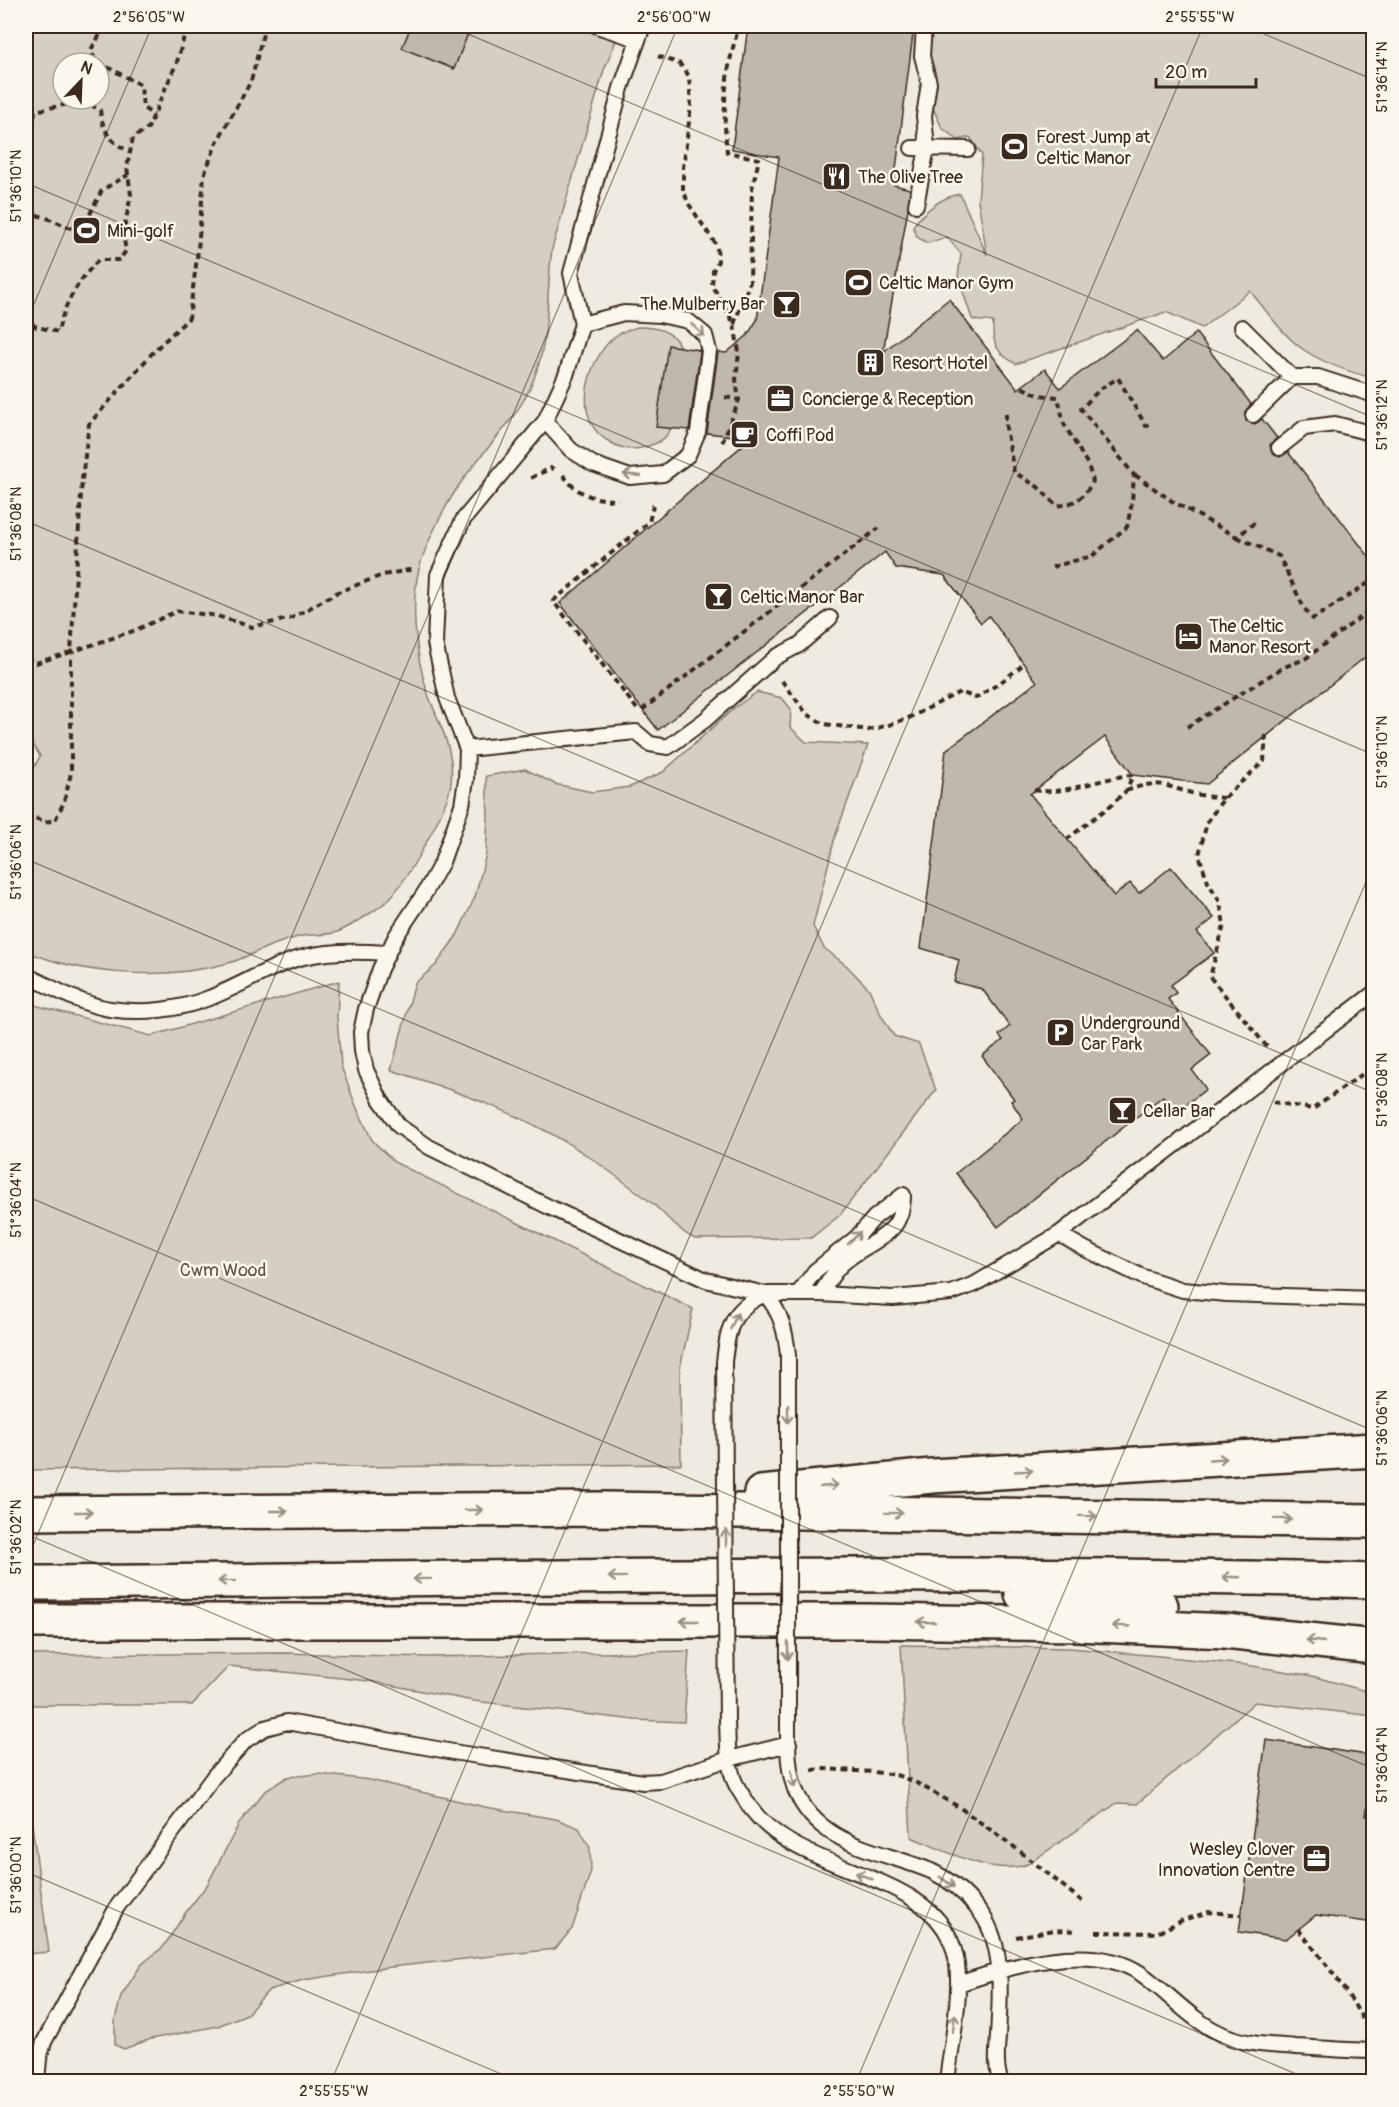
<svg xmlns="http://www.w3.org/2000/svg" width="1399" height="2107" font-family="Pangolin,sans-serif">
	<rect width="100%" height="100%" fill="#f0ebe0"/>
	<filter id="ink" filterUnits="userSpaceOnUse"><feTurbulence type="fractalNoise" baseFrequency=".0167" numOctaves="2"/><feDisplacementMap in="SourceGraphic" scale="12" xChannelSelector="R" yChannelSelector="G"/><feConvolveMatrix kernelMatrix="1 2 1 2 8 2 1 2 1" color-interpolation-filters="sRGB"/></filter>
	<g filter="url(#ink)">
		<path fill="#d5cec3" stroke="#887c70" stroke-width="1.5" fill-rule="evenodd" d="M26 26H622L604 70 552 249C545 299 552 339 530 388 514 423 484 449 462 481 447 502 425 544 419 569 410 606 416 658 428 694 439 725 455 748 451 783 448 809 408 878 390 898 382 907 351 926 340 931 328 936 314 934 302 936 293 938 284 941 276 944 258 950 242 960 225 964 163 980 84 976 26 951V783L40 756 26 733ZM63 63H99V99H63Z
			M930 26H1373V378C1349 372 1325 364 1304 350 1284 337 1266 310 1250 291L1202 328 1166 312 1016 364C997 353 992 345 993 322 984 320 979 322 972 319L958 277 961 254 947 237 927 243 917 237 913 226C925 211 940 197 960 194L987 255 978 200 982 155 970 137 958 140 942 128 929 99 935 90 926 53Z
			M638 327C656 327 673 330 680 347L672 426C667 439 659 443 645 447 632 451 621 449 610 442 571 422 586 362 613 338 620 331 629 330 638 327Z
			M757 692 782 698 791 709 790 727 806 742 868 745 835 837 813 926 824 948 847 966 869 989 880 1013 894 1036 919 1044 936 1090 840 1215 811 1238 695 1239C678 1231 667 1216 653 1204 633 1188 612 1173 591 1158 531 1117 460 1092 391 1070L415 983 436 965 457 935 475 897 486 854 488 815 486 776 525 769 555 784 592 792 630 787 663 772 734 708Z
			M339 981 337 1017 341 1066 356 1106 372 1140 394 1162 693 1309 680 1368 681 1464 26 1470V1007L31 1004 151 1036Z
			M901 1645 1070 1648 1159 1656 1246 1665 1308 1675 1373 1693V1716L1255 1702 1137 1804 1117 1803 1028 1864C992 1877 944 1850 911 1837Z
			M689 1651 684 1722 635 1720 474 1701 369 1681 229 1666 192 1705H26V1655L284 1653 429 1657Z
			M319 1774 370 1780 485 1807 556 1819 579 1828 590 1848 591 1871 572 1929 555 1949 391 1967 303 1980 269 1990 247 2014 218 2026 151 2039 124 2049 115 2045V2020L121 1996 141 1965 164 1946 186 1912 207 1885 240 1822 264 1792 287 1777Z
			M26 1779 49 1952 26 1954Z"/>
		<path fill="#c0b8ad" stroke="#3b2a1e" stroke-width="1.5" d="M411 26H471L454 69 402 48Z
			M748 26H914L894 185 910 189 908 209 883 352 949 299 1018 389 1045 369 1060 388 1137 330 1163 361 1196 333 1251 404 1245 412 1246 421 1255 424 1262 419 1277 438 1270 445 1272 453 1280 457 1288 452 1374 563V650L1207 784 1133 775 1105 737 1030 794 1114 896 1130 883 1139 893 1171 867 1214 918 1197 932 1214 953 1171 985 1176 993 1168 999 1211 1055 1192 1070 1206 1089 1175 1113 1163 1096 998 1227 956 1173 1023 1119 1011 1101 1014 1099 982 1056 1003 1040 999 1035 1010 1026 982 989 954 982 959 960 921 948 946 750 1037 682 989 616 981 623 944 575 896 568 885 552 658 730 560 603 751 438 707 433 718 352 726 353 747 336 757 320 779 157 732 149Z
			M668 345 699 350 700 352 689 430 656 427Z
			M1266 1740 1374 1756 1366 1816 1374 1818V1923L1316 1915 1286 1939 1239 1932Z"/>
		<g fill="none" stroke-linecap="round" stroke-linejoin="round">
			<defs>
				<path id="service" d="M597 26 637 39
					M643 26 621 88 571 273 582 324 566 375 545 421 463 520 438 575 435 643 447 698 467 749 466 780 462 805 442 862 426 891 396 936 380 969 366 1009 361 1032 362 1051 366 1070 380 1099 399 1126 429 1147 549 1207 706 1280 765 1294H820L893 1298 951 1293 975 1284 1059 1234 1374 993
					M912 148 968 149
					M916 205 927 148 924 116 929 83 922 56 924 26
					M1242 327 1292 377
					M1253 415 1292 377H1318L1374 395
					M545 421 571 450 593 464 630 477 663 474 688 455 698 432 709 351 705 335 688 321 660 315 624 313 582 324
					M1279 448 1304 428 1335 424 1374 434
					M467 749 636 732 650 744 668 747 705 720 776 657 799 645 830 618
					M26 975C53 988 80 1004 110 1009 143 1014 179 1010 209 998 238 987 264 970 293 960 324 950 356 951 388 953
					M1059 1234 1085 1249 1143 1277 1183 1290 1227 1294 1374 1299
					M765 1294C781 1312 786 1332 788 1356
					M798 1294 815 1271 856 1238 875 1217 903 1195
					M820 1294C827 1285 833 1272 842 1264 868 1239 903 1240 903 1195
					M724 1362C728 1328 731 1309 765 1294
					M788 1721C788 1742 787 1768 795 1789 817 1846 881 1850 931 1871 948 1879 965 1893 977 1908 1006 1942 1000 1995 998 2036 997 2050 995 2068 1001 2082
					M727 1722C728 1740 727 1759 733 1777 735 1785 741 1793 746 1801 794 1879 930 1866 954 1950 965 1986 951 2043 947 2082
					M958 1984C1009 1967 1090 1940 1140 1973 1169 1993 1191 2021 1224 2035 1247 2045 1272 2045 1296 2047 1322 2048 1348 2051 1374 2051
					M37 2082 39 2059 44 2042 117 1907 214 1776 246 1740 265 1728 287 1722 459 1753 643 1782 661 1781 729 1759 789 1744"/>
				<path id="motorway" d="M761 1493 932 1476 1374 1450
					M26 1513 604 1509 1374 1521
					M26 1583C475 1579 924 1568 1374 1581
					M1022 1594 1161 1606
					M26 1621H868L1077 1624 1225 1631 1374 1647"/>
			</defs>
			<use href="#service" stroke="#3b2a1e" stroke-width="18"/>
			<use href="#motorway" stroke="#3b2a1e" stroke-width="38"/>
			<path stroke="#3b2a1e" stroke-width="4" stroke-dasharray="6 4.5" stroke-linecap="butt" d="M105 26 92 48 94 60 141 85 143 108 154 115
				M658 56 680 64 689 76 691 106 683 168V188L688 203 717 246 718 261 713 271 712 285 734 324 739 352 736 380 739 400 721 446
				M26 135 33 125 35 111 83 101 100 110C103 132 110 142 130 152
				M26 215C44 213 57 224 74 229L85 224 102 190 128 175
				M26 263 31 290 26 301 30 318 34 326 58 332C64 304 79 279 99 260H119L126 251 123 234 131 195 127 167 133 138 148 128 177 62 187 26
				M734 324 750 282 752 189 759 159 727 152C722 104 725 72 739 26
				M725 397 739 400
				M1006 414V428L1014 472 1038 487 1057 506C1076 503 1083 499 1093 481L1088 465 1064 424 1058 397 1038 395 1021 387
				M563 475C578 495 594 500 618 500
				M1135 475 1172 501 1237 537 1258 520
				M531 478 551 468 554 469
				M1237 537 1279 556 1304 608 1313 619 1370 582 1374 583
				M1052 567 1092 556 1127 527 1132 502 1134 475 1081 409 1100 389 1118 378 1146 426 1152 423
				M26 658 36 663 71 652 82 479 89 424 156 349 189 318 198 250 204 175 217 142 251 81 265 26
				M782 681 807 714 824 724 868 730 889 725 911 717 960 692 976 698 1001 682 1024 664
				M637 709 553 601 649 522 654 502
				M642 710 879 528
				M1187 727 1282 668 1305 659 1374 607
				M1266 735 1264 761 1224 798 1207 822 1199 855 1208 882 1220 902 1224 925 1210 977 1267 1047
				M1034 790C1068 796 1099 777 1133 775L1126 791 1109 807 1067 839
				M1126 791C1161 778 1163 786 1195 794 1205 796 1214 797 1224 798
				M26 814 45 822 55 820 64 802 71 773V652L136 630 177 611 217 616 252 627 292 618 338 592 383 575 414 569
				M1273 1102 1313 1109 1374 1066
				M812 1770 823 1769 874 1772 896 1775 915 1782 959 1807 1017 1849 1083 1902
				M1298 1929C1324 1961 1349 1992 1368 2029
				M1096 1932 1157 1933 1183 1920 1209 1912 1241 1915
				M1016 1937 1054 1930 1077 1931"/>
			<use href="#service" stroke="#fbf7ec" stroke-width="14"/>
			<use href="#motorway" stroke="#fbf7ec" stroke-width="33"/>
			<defs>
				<path id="service-bridge" d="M788 1356V1721
					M724 1362 727 1722"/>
			</defs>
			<use href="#service-bridge" stroke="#3b2a1e" stroke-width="18" stroke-linecap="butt"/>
			<use href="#service-bridge" stroke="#fbf7ec" stroke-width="14"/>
		</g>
		<defs><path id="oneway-shaft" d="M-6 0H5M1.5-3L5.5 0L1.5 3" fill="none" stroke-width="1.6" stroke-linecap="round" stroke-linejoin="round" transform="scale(1.5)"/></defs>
		<g stroke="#9b9085">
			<use href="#oneway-shaft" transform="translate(698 330) rotate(43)"/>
			<use href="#oneway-shaft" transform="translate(632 475) rotate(-174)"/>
			<use href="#oneway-shaft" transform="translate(854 1238) rotate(-44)"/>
			<use href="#oneway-shaft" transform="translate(734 1321) rotate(-66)"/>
			<use href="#oneway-shaft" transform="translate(788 1414) rotate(90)"/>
			<use href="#oneway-shaft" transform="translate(1218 1459) rotate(-3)"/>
			<use href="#oneway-shaft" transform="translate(1024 1471) rotate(-3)"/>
			<use href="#oneway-shaft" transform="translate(829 1486) rotate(-6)"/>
			<use href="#oneway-shaft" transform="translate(474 1510)"/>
			<use href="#oneway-shaft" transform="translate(279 1511)"/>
			<use href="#oneway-shaft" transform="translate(84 1512)"/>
			<use href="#oneway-shaft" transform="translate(894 1513) rotate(1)"/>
			<use href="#oneway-shaft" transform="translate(1088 1516) rotate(1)"/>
			<use href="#oneway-shaft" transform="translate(1283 1519) rotate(1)"/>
			<use href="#oneway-shaft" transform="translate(726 1538) rotate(-90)"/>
			<use href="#oneway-shaft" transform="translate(617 1577) rotate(179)"/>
			<use href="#oneway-shaft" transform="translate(1231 1577) rotate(-178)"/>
			<use href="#oneway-shaft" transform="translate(422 1579) rotate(179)"/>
			<use href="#oneway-shaft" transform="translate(227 1581) rotate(179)"/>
			<use href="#oneway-shaft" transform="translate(689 1621) rotate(180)"/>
			<use href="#oneway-shaft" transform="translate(926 1622) rotate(-179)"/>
			<use href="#oneway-shaft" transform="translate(1121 1626) rotate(-177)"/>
			<use href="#oneway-shaft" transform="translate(1315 1641) rotate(-174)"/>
			<use href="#oneway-shaft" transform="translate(788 1651) rotate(90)"/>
			<use href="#oneway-shaft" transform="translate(793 1779) rotate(78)"/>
			<use href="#oneway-shaft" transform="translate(864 1876) rotate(-159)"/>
			<use href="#oneway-shaft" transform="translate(947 1882) rotate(35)"/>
			<use href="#oneway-shaft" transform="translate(954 2023) rotate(-83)"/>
		</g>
	</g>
	<path fill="none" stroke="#3b2a1e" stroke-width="1.5" stroke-opacity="0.45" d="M449 26 1374 418M1245 26 1374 80M26 183 1374 755M26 323 152 26M26 521 1374 1093M26 859 1374 1431M26 1196 1374 1769M26 1534 1315 2082M26 1562 678 26M26 1872 520 2082M331 2082 1203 26M856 2082 1374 863"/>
	<defs>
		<symbol id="stadium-square" viewBox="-11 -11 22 22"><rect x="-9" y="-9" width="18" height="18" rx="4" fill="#3b2a1e" stroke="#fbf7ec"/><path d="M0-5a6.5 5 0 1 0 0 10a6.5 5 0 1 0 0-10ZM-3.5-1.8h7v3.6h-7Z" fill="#fff"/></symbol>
		<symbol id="restaurant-square" viewBox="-11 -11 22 22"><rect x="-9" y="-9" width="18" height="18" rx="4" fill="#3b2a1e" stroke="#fbf7ec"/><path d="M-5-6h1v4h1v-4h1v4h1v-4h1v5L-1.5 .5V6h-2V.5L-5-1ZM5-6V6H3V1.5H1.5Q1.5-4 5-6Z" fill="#fff"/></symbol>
		<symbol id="bar-square" viewBox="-11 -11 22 22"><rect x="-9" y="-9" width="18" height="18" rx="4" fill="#3b2a1e" stroke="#fbf7ec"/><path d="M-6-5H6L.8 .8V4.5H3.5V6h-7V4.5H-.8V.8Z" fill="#fff"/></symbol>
		<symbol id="building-square" viewBox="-11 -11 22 22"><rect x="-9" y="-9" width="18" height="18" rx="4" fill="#3b2a1e" stroke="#fbf7ec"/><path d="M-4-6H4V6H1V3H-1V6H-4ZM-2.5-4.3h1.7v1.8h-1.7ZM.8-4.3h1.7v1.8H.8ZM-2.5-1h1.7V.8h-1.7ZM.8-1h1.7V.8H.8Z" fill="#fff"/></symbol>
		<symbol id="office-square" viewBox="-11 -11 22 22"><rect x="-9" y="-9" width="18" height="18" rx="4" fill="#3b2a1e" stroke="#fbf7ec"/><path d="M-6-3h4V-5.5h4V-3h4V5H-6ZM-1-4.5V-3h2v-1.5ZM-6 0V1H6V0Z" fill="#fff"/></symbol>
		<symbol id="cafe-square" viewBox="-11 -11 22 22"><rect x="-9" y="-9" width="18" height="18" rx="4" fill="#3b2a1e" stroke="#fbf7ec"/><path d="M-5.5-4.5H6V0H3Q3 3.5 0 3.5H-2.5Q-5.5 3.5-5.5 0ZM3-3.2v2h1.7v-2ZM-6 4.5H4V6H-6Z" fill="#fff"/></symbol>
		<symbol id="hotel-square" viewBox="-11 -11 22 22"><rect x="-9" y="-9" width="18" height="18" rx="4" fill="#3b2a1e" stroke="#fbf7ec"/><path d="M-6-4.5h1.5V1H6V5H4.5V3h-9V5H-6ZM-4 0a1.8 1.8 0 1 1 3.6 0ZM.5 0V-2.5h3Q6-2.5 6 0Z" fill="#fff"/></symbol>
		<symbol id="parking-square" viewBox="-11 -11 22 22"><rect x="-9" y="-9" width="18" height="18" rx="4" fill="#3b2a1e" stroke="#fbf7ec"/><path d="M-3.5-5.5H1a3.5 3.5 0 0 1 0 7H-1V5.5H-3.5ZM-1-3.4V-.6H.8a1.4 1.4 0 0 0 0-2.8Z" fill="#fff"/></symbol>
	</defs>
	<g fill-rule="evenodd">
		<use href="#stadium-square" x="998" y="130" width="33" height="33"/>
		<use href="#restaurant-square" x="820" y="160" width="33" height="33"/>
		<use href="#stadium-square" x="70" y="214" width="33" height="33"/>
		<use href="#stadium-square" x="842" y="266" width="33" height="33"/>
		<use href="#bar-square" x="770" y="288" width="33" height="33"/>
		<use href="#building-square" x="854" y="346" width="33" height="33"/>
		<use href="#office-square" x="764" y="382" width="33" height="33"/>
		<use href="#cafe-square" x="728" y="418" width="33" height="33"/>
		<use href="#bar-square" x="702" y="580" width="33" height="33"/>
		<use href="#hotel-square" x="1172" y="620" width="33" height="33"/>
		<use href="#parking-square" x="1044" y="1016" width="33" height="33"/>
		<use href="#bar-square" x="1106" y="1094" width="33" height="33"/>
		<use href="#office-square" x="1300" y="1842" width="33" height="33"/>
	</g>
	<g text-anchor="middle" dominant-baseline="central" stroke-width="5" stroke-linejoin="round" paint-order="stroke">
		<g font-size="18" fill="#3b2a1e" stroke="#fbf7ec" text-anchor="start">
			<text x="1036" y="137">Forest Jump at<tspan x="1036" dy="21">Celtic Manor</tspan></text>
			<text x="858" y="177">The Olive Tree</text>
			<text x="107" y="231">Mini-golf</text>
			<text x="879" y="283">Celtic Manor Gym</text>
			<text x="765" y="304" text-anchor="end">The Mulberry Bar</text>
			<text x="892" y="363">Resort Hotel</text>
			<text x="802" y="399">Concierge &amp; Reception</text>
			<text x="766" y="435">Coffi Pod</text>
			<text x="740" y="597">Celtic Manor Bar</text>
			<text x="1209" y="626">The Celtic<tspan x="1209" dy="21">Manor Resort</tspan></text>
			<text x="1081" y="1023">Underground<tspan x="1081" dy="21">Car Park</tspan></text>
			<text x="1143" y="1111">Cellar Bar</text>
			<text x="1295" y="1849" text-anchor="end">Wesley Clover<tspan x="1295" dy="21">Innovation Centre</tspan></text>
		</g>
		<g font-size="18" fill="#625347" stroke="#fbf7ec">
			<text x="223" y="1270">Cwm Wood</text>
		</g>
	</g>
	<rect width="1399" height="2107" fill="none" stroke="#fbf7ec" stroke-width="66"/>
	<g transform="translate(81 81) rotate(23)"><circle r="28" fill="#fbf7ec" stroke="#aea59a" stroke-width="1.5"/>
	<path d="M0-4.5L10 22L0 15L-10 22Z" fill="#3b2a1e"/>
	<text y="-9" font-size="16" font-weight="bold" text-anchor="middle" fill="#3b2a1e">N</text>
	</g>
	<path d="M1156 78v9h100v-9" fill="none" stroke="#3b2a1e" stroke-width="3"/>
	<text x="1165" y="78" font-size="18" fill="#3b2a1e" stroke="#fbf7ec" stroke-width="4.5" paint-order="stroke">20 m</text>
	<rect x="33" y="33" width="1333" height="2041" fill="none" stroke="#3b2a1e" stroke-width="2"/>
	<g font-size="15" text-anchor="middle" fill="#3b2a1e">
		<text x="149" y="22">2°56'05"W</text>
		<text x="674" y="22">2°56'00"W</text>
		<text x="1200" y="22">2°55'55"W</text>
		<text transform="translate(1382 77) rotate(-90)" y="5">51°36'14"N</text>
		<text transform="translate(16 186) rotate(-90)" y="5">51°36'10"N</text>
		<text transform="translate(1382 415) rotate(-90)" y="5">51°36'12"N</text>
		<text transform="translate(16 524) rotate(-90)" y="5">51°36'08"N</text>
		<text transform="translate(1382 752) rotate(-90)" y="5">51°36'10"N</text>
		<text transform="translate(16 862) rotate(-90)" y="5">51°36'06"N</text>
		<text transform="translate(1382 1090) rotate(-90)" y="5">51°36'08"N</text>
		<text transform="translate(16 1200) rotate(-90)" y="5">51°36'04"N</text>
		<text transform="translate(1382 1428) rotate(-90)" y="5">51°36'06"N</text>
		<text transform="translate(16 1537) rotate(-90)" y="5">51°36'02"N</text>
		<text transform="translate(1382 1765) rotate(-90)" y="5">51°36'04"N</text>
		<text transform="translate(16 1875) rotate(-90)" y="5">51°36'00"N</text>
		<text x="334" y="2096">2°55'55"W</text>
		<text x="859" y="2096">2°55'50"W</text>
	</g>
</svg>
